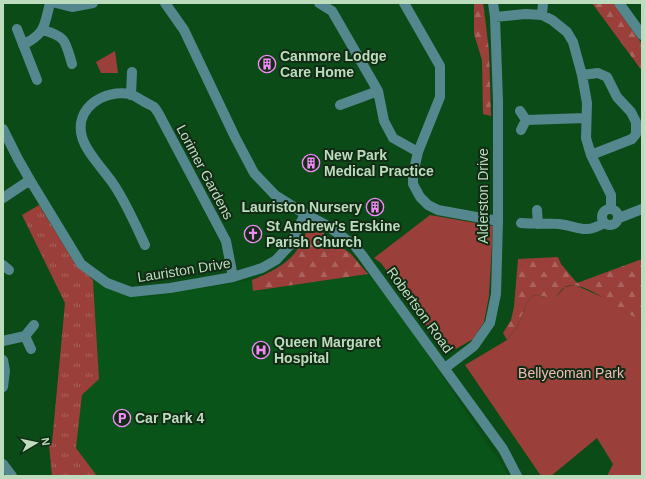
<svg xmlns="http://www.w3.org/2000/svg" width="645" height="479" font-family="Helvetica,sans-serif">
	<defs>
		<pattern id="grass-tufts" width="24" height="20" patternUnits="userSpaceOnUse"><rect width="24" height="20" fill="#9a3f3a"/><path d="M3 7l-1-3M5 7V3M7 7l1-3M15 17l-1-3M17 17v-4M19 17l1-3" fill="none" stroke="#aa635e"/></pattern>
		<pattern id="forest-firs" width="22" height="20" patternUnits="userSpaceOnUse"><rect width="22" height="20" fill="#9a3f3a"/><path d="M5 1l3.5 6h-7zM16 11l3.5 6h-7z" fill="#aa635e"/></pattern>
	</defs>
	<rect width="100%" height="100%" fill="#0b4b17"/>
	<path fill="#095419" d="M368 274 405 320 489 447 502 463 508 476H97L76 448 82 395 99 379 93 280 147 297 252 280 254 291Z"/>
	<path fill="url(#grass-tufts)" d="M39 205 74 262 93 280 99 379 82 395 76 448 97 476H52L49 445 52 443 65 303 22 215Z"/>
	<path fill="url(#forest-firs)" d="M474 3H483L484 9 489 51 491 116 483 114 482 60 474 34Z
		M592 3H613L642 44V71Z
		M322 232 351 254 368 274 253 291 252 280C267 274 284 266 295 253 299 247 302 239 306 233Z
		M558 257 561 264 577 283 642 259V321C622 314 587 280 567 286 562 288 559 293 556 297H547L533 295 527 302 518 326 507 340 503 333 511 320 514 307 518 259Z"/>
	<path fill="#9a3f3a" d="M115 51 118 73H101L96 62Z
		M430 215 493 226 489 296 484 322 473 339 456 349 442 347 381 263 374 258Z
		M575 285 609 300 625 312 642 321V476H607L613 464 597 438 551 476H541L465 365 507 340 518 326 527 302 533 295 547 297H556L565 287Z"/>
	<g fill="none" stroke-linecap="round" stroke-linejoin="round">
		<path stroke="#54888e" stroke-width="10" d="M56 3 72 7 93 3
			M165 3 184 30 235 137 254 173 275 195 305 214 326 225 354 245 362 255 503 449 517 476
			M319 3 332 11 378 91 384 121 393 138 418 152
			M404 3 440 66V97L418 152 413 174V184L420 197 428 205 438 210 498 221
			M619 3 642 35
			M542 15 543 3
			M495 17 525 14 542 15 552 20 567 32 573 42 582 75 587 103 586 138 591 155 611 195V209
			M17 29 37 80
			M43 30C67 37 65 41 72 64
			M23 45C46 33 44 26 50 3
			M582 75 598 73 607 77 617 97 631 112 636 122V134L632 139 591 155
			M131 95 132 72
			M340 105 378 91
			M520 111 526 120 521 130
			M526 120 586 118
			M3 129 18 159 30 180 81 264 107 283 131 292 170 288 233 277 262 268 276 260 290 245 305 214
			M3 198 30 180
			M602 217a8 8 0 1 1 16 0a8 8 0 1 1-16 0Z
			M537 210 538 224
			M619 218 642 209
			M521 223C533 224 546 223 559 224 578 226 584 235 604 223
			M145 245C135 224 126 202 112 182 103 169 86 152 82 137 74 108 104 89 130 94 134 95 139 99 143 101 146 103 151 105 154 107 157 110 160 116 162 120L226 241 233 277
			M3 265 9 270
			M3 341 25 336
			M31 349 25 336 34 325
			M3 360 5 371 3 387
			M445 368 474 346 490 323 496 294 498 221V101L495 17 493 3
			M3 464 12 476"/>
	</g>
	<defs>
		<symbol id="building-ring" viewBox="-11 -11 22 22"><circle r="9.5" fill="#122b15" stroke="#f18bf5" stroke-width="1.5"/><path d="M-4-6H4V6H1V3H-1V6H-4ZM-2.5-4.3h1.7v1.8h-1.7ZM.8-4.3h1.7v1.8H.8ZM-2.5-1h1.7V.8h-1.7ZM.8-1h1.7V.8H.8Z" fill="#f18bf5"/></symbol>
		<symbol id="church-ring" viewBox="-11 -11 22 22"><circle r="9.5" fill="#122b15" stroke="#f18bf5" stroke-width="1.5"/><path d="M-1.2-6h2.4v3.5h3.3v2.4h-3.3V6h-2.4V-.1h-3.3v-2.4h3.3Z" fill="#f18bf5"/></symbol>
		<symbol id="hospital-ring" viewBox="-11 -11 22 22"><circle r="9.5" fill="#122b15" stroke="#f18bf5" stroke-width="1.5"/><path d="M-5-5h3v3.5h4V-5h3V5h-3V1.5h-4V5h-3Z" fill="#f18bf5"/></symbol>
		<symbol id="parking-ring" viewBox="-11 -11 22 22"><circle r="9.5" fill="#122b15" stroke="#f18bf5" stroke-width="1.5"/><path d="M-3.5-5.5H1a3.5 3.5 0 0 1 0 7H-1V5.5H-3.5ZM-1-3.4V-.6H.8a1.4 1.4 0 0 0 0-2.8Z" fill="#f18bf5"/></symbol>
	</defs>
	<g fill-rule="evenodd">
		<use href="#building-ring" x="257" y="54" width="20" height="20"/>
		<use href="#building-ring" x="301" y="153" width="20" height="20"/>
		<use href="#building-ring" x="365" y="197" width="20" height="20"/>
		<use href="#church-ring" x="243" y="224" width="20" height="20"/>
		<use href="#hospital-ring" x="251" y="340" width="20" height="20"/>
		<use href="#parking-ring" x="112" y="408" width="20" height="20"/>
	</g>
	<g text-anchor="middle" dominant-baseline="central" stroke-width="4" stroke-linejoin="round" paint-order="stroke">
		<g font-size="14" font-weight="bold" fill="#bddcbe" stroke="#122b15" text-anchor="start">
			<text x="280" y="56">Canmore Lodge<tspan x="280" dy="16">Care Home</tspan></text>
			<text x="324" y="155">New Park<tspan x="324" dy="16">Medical Practice</tspan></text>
			<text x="362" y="207" text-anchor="end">Lauriston Nursery</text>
			<text x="266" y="226">St Andrew's Erskine<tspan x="266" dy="16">Parish Church</tspan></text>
			<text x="274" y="342">Queen Margaret<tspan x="274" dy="16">Hospital</tspan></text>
			<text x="135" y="418">Car Park 4</text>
		</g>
		<g font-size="14" fill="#bddcbe" stroke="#122b15">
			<text transform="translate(205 172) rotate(62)">Lorimer Gardens</text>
			<text transform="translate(483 196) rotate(-90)">Alderston Drive</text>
			<text transform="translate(184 270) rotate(-9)">Lauriston Drive</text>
			<text transform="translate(420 310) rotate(54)">Robertson Road</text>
		</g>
		<g font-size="14" fill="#f2bdb8" stroke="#122b15">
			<text x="571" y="373">Bellyeoman Park</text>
		</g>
	</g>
	<rect width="645" height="479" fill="none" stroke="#bddcbe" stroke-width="8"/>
	<g transform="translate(36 443) rotate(81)" stroke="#122b15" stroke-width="3" paint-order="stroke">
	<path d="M0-3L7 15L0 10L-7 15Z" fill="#bddcbe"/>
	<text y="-6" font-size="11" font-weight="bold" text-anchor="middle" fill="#bddcbe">N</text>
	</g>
</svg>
